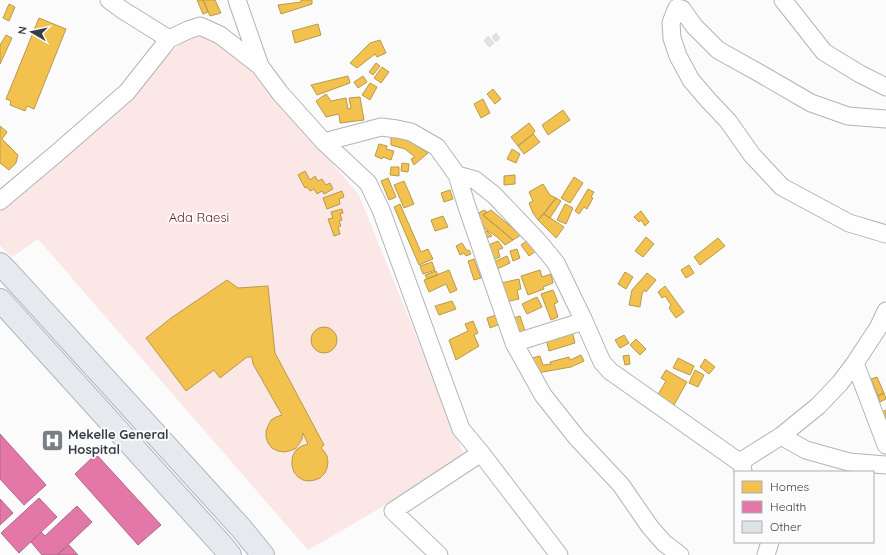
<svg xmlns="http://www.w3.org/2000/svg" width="886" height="555" font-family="Quicksand,sans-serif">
	<rect width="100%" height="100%" fill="#fbfbfb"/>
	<path fill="#fbe7e6" d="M193 32 216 36 270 90 359 195 465 457 355 523 308 550 38 239 12 257 0 246V209Z"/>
	<path fill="#f2c14e" stroke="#b99a4c" d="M197 0H203L208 12 203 14Z
		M203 0H215L221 13 210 16Z
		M301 0H312V4L281 14 278 5 301 2Z
		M9 4 15 7 9 21 3 18Z
		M39 18 66 29 34 109 27 106 25 111 10 105 11 101 6 99Z
		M318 24 321 35 295 43 292 31Z
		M6 35 12 38 0 64V45Z
		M380 40 386 53 377 57 375 54 357 68 350 63 370 43Z
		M376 63 380 66 373 75 369 72Z
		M382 67 389 72 381 83 374 78Z
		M348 76 350 83 317 95 311 85Z
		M363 76 367 82 358 88 354 82Z
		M370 83 377 87 370 100 362 95Z
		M493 89 501 99 495 104 487 94Z
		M326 94 331 101 346 98 348 109 351 108 349 98 360 97 364 120 340 123 339 114 326 117 316 101Z
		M483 99 490 113 481 118 474 104Z
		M563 110 570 120 548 135 542 125Z
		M529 123 535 131 533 134 518 146 511 137Z
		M0 126 7 132 2 139 18 155 16 163 9 170 0 163Z
		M533 134 540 142 524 154 518 146Z
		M391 137 408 140 428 153 414 165 411 159 415 157 405 149 391 145Z
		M379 144 387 146 386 149 394 151 391 160 383 157 382 159 375 156Z
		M512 149 520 154 516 163 507 159Z
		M402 163 409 164 408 172 401 171Z
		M391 167H399V176L390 175Z
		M305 171 310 180 315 176 318 181 322 179 326 185 330 183 333 189 324 194 322 191 317 194 314 189 310 191 307 187 305 188 298 175Z
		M515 175V184L504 185V176Z
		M574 177 583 183 570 203 561 198Z
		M388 178 396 197 389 200 381 181Z
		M404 181 414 204 404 208 394 185Z
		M543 184 550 195 556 198 538 220 533 213 529 203 533 201 529 192Z
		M588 189 594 192 591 197 593 198 587 209 584 207 579 214 575 211Z
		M450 190 453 199 444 202 441 193Z
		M342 191 344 197 339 199 340 204 327 209 323 198Z
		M556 198 561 201 550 218 544 214Z
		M400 204 421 252 428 249 433 259 419 265 394 207Z
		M565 204 573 208 566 224 557 220Z
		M342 209 343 213 340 214 342 220 339 221 341 226 338 227 340 234 334 236 328 219 333 218 331 212Z
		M484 210 487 212 483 215 513 240 505 245 497 237 484 228 477 214Z
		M491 210 521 235 513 240 483 215Z
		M641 211 649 222 645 226 641 220 639 222 634 217Z
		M544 214 564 227 556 238 538 220Z
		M443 216 448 227 435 231 431 220Z
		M487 231 492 236 481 240 479 234Z
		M646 237 654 244 643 257 635 251Z
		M718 238 725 246 700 265 694 257Z
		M528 240 536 251 529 256 521 245Z
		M498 241 503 248 498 250 500 257 491 261 486 246Z
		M462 243 467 251 469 250 471 254 466 256 464 253 460 255 456 246Z
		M517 249 520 258 513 261 510 251Z
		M507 256 510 263 495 270 492 263Z
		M474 259 481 278 474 280 468 261Z
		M432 262 435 270 423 274 420 266Z
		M689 265 694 273 686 278 681 270Z
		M449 270 457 290 450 293 446 284 429 292 424 280Z
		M540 270 542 277 551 274 553 283 543 287 544 289 528 295 521 276Z
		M436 271 438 275 427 279 425 275Z
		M625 272 633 277 626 289 618 284Z
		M647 273 656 280 646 292 644 290 642 294 640 307 629 305 632 290Z
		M519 279 521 289 517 290 519 299 505 302 501 283Z
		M227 280 238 288 268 286 275 353 324 445 321 448 324 451 327 456 328 462 327 468 325 473 320 478 315 480 309 481 303 480 298 477 294 472 292 466V460L293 455 297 449 302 446 308 444 303 433 302 439 299 444 295 449 289 451 284 452 278 451 272 448 268 443 266 437V431L268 426 271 420 276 417 282 415 253 364 252 357H247L220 378 214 370 186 391 146 338 171 318Z
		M665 286 684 312 676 318 669 308 671 305 665 296 662 298 658 292Z
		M553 290 558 302 554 304 558 317 551 320 541 294Z
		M537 297 542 307 527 314 522 304Z
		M452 301 456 309 439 315 435 306Z
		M496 315 500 324 490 328 487 318Z
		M520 316 525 331 518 333 513 318Z
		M473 321 478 333 474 335 479 346 456 360 449 340 468 331 465 324Z
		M311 340a13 13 0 1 1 26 0a13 13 0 1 1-26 0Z
		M572 331 575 343 549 351 546 339Z
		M624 335 629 343 620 348 615 340Z
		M636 339 646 349 640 355 630 345Z
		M581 355 584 361 571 367 537 373 532 358 540 356 543 365 551 364 550 362 569 357 570 360Z
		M629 355 630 364 625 365 623 356Z
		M678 358 694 366 690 375 673 368Z
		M705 359 715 367 709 374 700 367Z
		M666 370 687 382 674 405 657 396 666 381 661 378Z
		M695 370 704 375 698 387 689 383Z
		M877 377 884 393 878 396 871 379Z
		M884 393 886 399 880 402 878 396Z
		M886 410V424L882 412Z"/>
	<path fill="#e377a8" stroke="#af668b" d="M0 434 46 485 24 505 0 479Z
		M96 454 161 525 138 545 75 474Z
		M39 498 57 517 19 553 1 533Z
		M0 499 13 513 0 525Z
		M77 506 92 522 57 555H42L31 542 41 532 45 536Z
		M69 545 78 555H57Z"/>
	<path fill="#dee3e6" stroke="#dbdfe3" d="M496 33 500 38 496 42 492 37Z
		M488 36 494 43 489 47 484 41Z"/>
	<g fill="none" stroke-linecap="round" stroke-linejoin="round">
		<defs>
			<path id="minor" d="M109 0 121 9 169 39
				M237 0 260 66 280 93 324 142 368 183 381 210 461 429 481 453 559 555
				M783 0 824 52 860 74 886 87
				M886 119 848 116 811 103 761 74 718 50 694 26 682 9 677 8 675 12 671 23 672 38 678 56 691 80 709 101 728 121 752 155 782 187 849 223 886 234
				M324 142 381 127 397 129 411 132 437 147 457 175 467 207 514 343 543 395 577 438 621 485 650 527 664 543 680 555
				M457 175 475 180 494 195 537 240 556 263 584 321 602 362 610 371 742 464
				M0 201 57 153 127 92 169 39 188 30 200 26 220 35 260 66
				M514 343 584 321
				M855 363 886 445
				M781 436 806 450 849 462 886 465
				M743 472 742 464 746 458 781 436 818 406 840 383 855 363 878 328 886 311
				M439 555 393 511 481 453
				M766 555 770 542"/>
			<path id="major" d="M0 264 8 272 241 528 263 555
				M0 300 221 544 230 555"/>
		</defs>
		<use href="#minor" stroke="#b1b5b8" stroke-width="19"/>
		<use href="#major" stroke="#acb5bd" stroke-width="24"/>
		<use href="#minor" stroke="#fefefe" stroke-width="17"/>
		<use href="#major" stroke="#e6eaee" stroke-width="22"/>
	</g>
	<defs>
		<symbol id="hospital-square" viewBox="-11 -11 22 22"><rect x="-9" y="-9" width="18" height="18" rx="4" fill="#7a8086" stroke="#fbfbfb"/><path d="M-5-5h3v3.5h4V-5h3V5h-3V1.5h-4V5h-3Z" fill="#fff"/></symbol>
	</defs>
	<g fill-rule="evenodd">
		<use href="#hospital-square" x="40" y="428" width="25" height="25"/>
	</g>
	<g text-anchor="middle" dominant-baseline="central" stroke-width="4" stroke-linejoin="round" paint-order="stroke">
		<g font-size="13" fill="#6b1922" stroke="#fbfbfb">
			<text x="199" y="217">Ada Raesi</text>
		</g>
		<g font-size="13" font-weight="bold" fill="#353e47" stroke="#fbfbfb" text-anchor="start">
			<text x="68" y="434">Mekelle General<tspan x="68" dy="15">Hospital</tspan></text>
		</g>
	</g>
	<rect x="734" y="471" width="140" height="72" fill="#fbfbfb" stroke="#acafb3"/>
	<rect x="742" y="481" width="20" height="12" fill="#f2c14e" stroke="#acafb3"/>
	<text x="770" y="491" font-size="12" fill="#353e47">Homes</text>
	<rect x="742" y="501" width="20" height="12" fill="#e377a8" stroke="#acafb3"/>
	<text x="770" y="511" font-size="12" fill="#353e47">Health</text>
	<rect x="742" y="521" width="20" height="12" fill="#dee3e6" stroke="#acafb3"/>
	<text x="770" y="531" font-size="12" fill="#353e47">Other</text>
	<g transform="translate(32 32) rotate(279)" stroke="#fbfbfb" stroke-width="3" paint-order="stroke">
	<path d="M0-3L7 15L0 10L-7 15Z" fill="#353e47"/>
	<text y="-6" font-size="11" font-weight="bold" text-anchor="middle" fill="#353e47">N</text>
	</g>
</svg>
